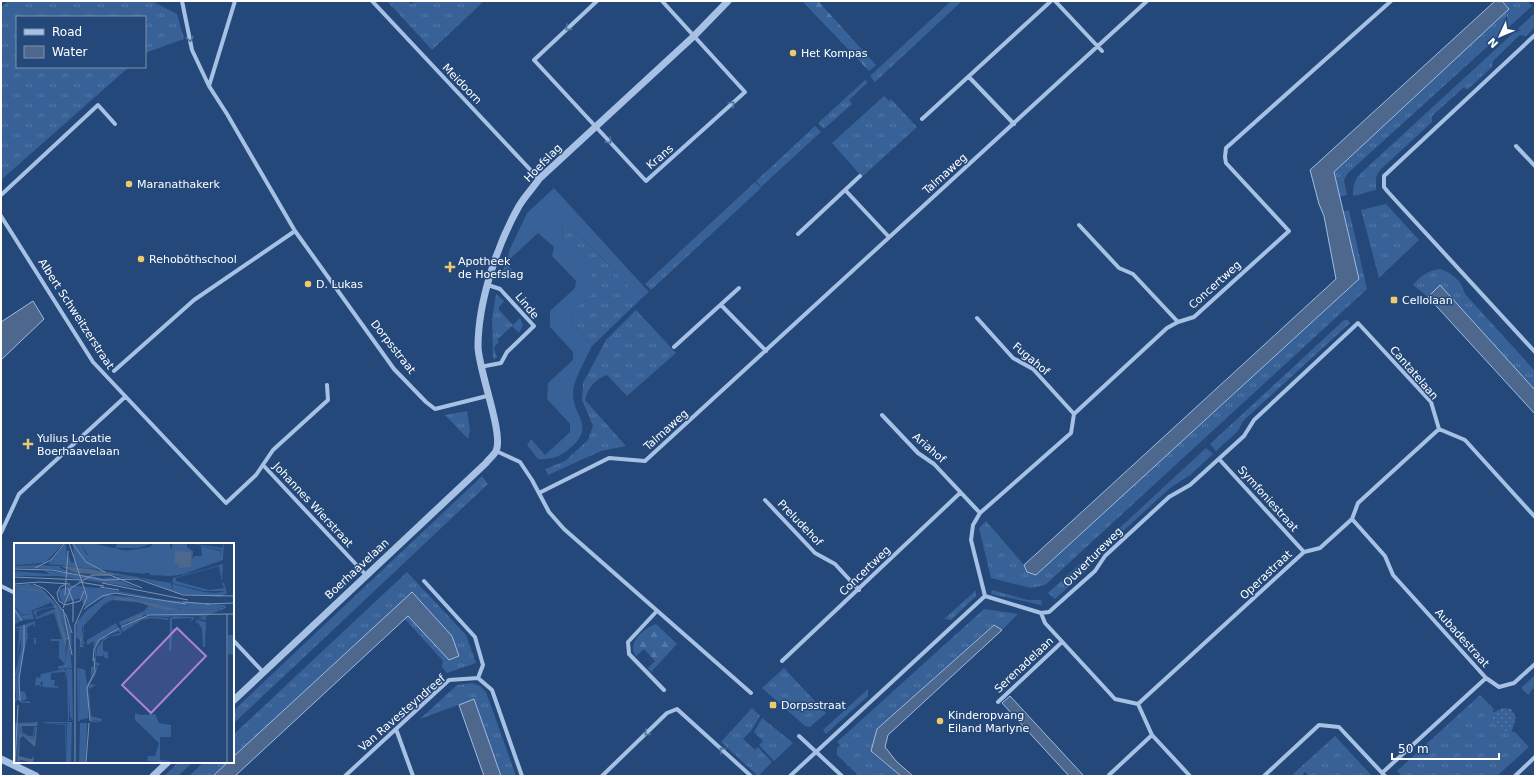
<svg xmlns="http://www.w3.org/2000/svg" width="1536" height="777" font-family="'DejaVu Sans',sans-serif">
	<defs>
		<pattern id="grass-tufts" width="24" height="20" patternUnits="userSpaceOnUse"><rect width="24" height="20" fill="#386197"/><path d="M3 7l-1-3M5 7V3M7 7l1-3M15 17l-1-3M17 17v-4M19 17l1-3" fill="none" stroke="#5679a7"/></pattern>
		<pattern id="forest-firs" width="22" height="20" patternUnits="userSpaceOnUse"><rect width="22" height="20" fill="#386197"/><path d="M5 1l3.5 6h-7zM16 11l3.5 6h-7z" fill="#5679a7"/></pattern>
		<pattern id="park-dots" width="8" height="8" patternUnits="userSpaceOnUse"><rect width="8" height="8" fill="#386197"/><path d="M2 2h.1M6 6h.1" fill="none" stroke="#5679a7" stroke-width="1.8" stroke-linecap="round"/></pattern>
	</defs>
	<rect width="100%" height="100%" fill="#244879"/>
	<path fill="url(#grass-tufts)" d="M8 1H152L177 14 184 39 145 53V17H17V67H129L1 180V8Z
		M387 1H407L411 4 417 1H484L432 50Z
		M951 1H962L875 82 870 76Z
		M1502 1H1527L1532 6 1348 173 1344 180 1347 195 1339 197 1333 172 1509 9Z
		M1535 13V27L1526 36 1520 35 1493 61 1492 67 1468 89 1463 88 1432 116V122L1379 171 1376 178V190L1353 196C1353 185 1354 181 1361 173Z
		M865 80 868 82 849 100 852 104 824 129 818 123Z
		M884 96 889 101 891 99 917 127 862 177 832 143Z
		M815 126 821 132 761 187 756 181Z
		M755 182 761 188 651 290 645 284Z
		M1386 204 1419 240 1379 278 1361 210Z
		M1349 210 1367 289 1045 585 1031 588 991 578 979 528 986 521 1024 565 1027 572 1036 575 1359 279 1342 212Z
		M566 220 641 299 592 346C585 337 576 332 571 321L575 307 587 300 570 251 562 238 563 223Z
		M1440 269C1454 274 1461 280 1465 294L1535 371V390L1440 286 1428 297 1413 285C1422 275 1427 271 1440 269Z
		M496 294 504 301 499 307V310L513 325 520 318 523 325 519 333 512 326 497 340 499 342 494 347 497 358 493 359 492 319Z
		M636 310 676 353 627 396 607 375C595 379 588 388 585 400L626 446 601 451 548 475 545 469 565 461 588 440 593 426 582 400 583 383 606 340Z
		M1344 320H1348L1350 323 1243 421 1238 431 1216 451 1210 444Z
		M467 411 470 430 468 439 445 415Z
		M1206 448 1213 454 1190 475 1170 488 1099 553 1093 564 1087 558Z
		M482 476 488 484 233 724V711Z
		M1083 561 1089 568 1055 599 1048 593Z
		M407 572 466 635 476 663 447 673 442 667 443 661 405 619 408 616 449 660 452 636 412 592 233 757V735Z
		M976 590V596L951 620 944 619Z
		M992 590 1028 600H1041L1042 605 991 594Z
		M984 609 1018 614 1002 630 993 625 877 729 871 752 901 776H859L837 755V748L840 745 837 742Z
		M784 668 826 713 810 727 805 726 762 688Z
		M1535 675V686L1528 695 1521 688Z
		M472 683 480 686 486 692 516 776H501L474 699 420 719 457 685Z
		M868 689V696L826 734 823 730Z
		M1480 695 1494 709 1491 717C1497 727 1502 732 1515 732L1529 747 1497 776H1402L1397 771Z
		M752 708 760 716 751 731 743 739 755 750 758 747 772 762 758 776 721 742Z
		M762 718 793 743 774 761 759 745 763 741 754 732Z
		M1335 736 1372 776H1309L1305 772 1301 776H1291Z
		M179 762H193L178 776H164Z
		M204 762H228L213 776H189Z"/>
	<path fill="url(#forest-firs)" d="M802 1H818L876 65 869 71Z
		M656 624 677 644 651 672 648 668 655 661 644 649 636 656C626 643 644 628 656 624Z"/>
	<path fill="url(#park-dots)" d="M1503 708 1511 709 1516 717 1512 731 1508 734 1502 732 1490 719 1492 713Z"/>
	<path fill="#386197" d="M554 188 649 292 641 299 566 220 563 223 562 238 590 273 596 289 587 300 575 308 571 321C576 332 585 337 592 346 586 359 578 372 574 386 567 415 600 423 569 449 560 457 550 460 538 459L527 445 531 439 545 455 570 432V424L547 399 548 383 573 360V352L550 327V311L575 288 576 281 552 256 554 247 538 233 508 261 507 264 512 270 500 280 510 249 527 213Z"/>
	<path fill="#4e688d" stroke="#9bbce5" d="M1495 1H1502L1509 9 1334 172 1359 279 1036 575 1027 572 1024 565 1336 279 1324 216 1319 204 1310 170Z
		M1440 285 1535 390V414L1428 297Z
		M33 301 44 319 1 360V322Z
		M412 592 452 636 459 656 449 660 408 616 235 776H213L228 762H233V757Z
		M994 625 1002 630 888 735 885 747 896 761 913 776H901L871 751 877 729Z
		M1010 696 1084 776H1069L1002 703Z
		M474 699 501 776H484L459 705Z"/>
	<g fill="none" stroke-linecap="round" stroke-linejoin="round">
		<path stroke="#a7c1e4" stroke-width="4" d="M182 1 192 50 209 86 227 114 295 231 394 369 426 402 435 409 487 396
			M372 1 539 179
			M597 1 534 60 646 181 745 92 662 1
			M1055 1 1102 51
			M1535 35 1384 176V187L1388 192 1535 352
			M969 77 1014 124
			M209 86 235 1
			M922 119 1051 1
			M1516 146 1535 166
			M846 191 889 237
			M1 195 98 105 115 124
			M1 216 93 362 226 503 256 475 273 450 328 400 327 385
			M1079 225 1119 268 1133 274 1178 322
			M798 234 860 176
			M721 305 766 351
			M977 318 1013 358 1033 369 1074 414
			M674 347 739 288
			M480 367 501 363 507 352 534 326 500 289 488 285
			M114 371 194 300 295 231
			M882 415 918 453 934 464 980 513
			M496 451 520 462 532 480 549 512 564 529 751 693
			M1219 459 1304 552
			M263 465 366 575
			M539 493 609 458 645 461 1147 1
			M765 500 815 553 835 564 859 590
			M1352 519 1385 556 1393 575 1486 678 1382 773
			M1 533 19 494 125 397
			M424 581 475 637 483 665 478 678 492 690 522 776
			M1 586 15 593
			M985 596 971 540 973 525 980 513 1071 433 1074 414 1167 328 1178 322 1194 317 1289 231 1226 163 1225 157 1226 148 1391 1
			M985 596 1041 613 1049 612 1095 571 1105 556 1169 497 1190 485 1244 436 1254 420 1358 323 1431 402 1439 429 1465 440 1535 517
			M656 612 628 642 629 654 664 690
			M1041 613 1045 623 1115 699 1138 704 1152 735 1190 776
			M233 640 264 673
			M782 661 960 493
			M1486 678 1499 687 1514 683 1535 664
			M998 702 1062 642
			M1138 704 1304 552 1320 548 1352 519 1358 503 1439 429
			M396 729 413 776
			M799 736 842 776
			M1109 775 1152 735
			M345 776 449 680 478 678
			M602 776 667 713 677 709 751 776
			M790 776 985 596
			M1264 776 1319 725 1339 727 1385 776
			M1515 776 1535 757"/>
		<path stroke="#a7c1e4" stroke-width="7" d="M233 701 486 463C489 459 494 455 496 451 504 434 479 372 478 347 478 302 497 245 519 206 525 196 533 188 539 179L694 36 728 1
			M1 759 36 776
			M153 776 168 762"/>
	</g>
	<defs><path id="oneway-chevron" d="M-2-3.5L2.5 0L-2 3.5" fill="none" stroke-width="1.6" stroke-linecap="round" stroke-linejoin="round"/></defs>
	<g stroke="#52729e">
		<use href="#oneway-chevron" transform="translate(568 28) rotate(137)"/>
		<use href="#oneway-chevron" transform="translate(190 39) rotate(79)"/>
		<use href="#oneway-chevron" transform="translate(732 104) rotate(-43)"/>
		<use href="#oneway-chevron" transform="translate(609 141) rotate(48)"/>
		<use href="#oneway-chevron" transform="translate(647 733) rotate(137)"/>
		<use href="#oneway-chevron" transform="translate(722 750) rotate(-138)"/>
	</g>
	<g fill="#eeca6b" stroke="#244879" stroke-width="1.5">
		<circle cx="793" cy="53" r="4"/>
		<circle cx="129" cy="184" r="4"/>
		<circle cx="141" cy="259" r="4"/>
		<path d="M448 261h4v4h4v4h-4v4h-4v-4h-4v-4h4z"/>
		<circle cx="308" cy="284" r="4"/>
		<rect x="1390" y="296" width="8" height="8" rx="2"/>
		<path d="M26 438h4v4h4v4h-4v4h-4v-4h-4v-4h4z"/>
		<rect x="769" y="701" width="8" height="8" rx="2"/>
		<circle cx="940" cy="721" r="4"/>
	</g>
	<g text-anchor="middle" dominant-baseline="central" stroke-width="3" stroke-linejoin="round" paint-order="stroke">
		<g font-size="11" fill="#fff" stroke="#244879" text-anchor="start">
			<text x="801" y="53">Het Kompas</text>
			<text x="137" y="184">Maranathakerk</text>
			<text x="149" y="259">Rehobôthschool</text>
			<text x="458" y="261">Apotheek<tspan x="458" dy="13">de Hoefslag</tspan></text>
			<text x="316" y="284">D. Lukas</text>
			<text x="1402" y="300">Cellolaan</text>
			<text x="37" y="438">Yulius Locatie<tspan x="37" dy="13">Boerhaavelaan</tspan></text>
			<text x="781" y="705">Dorpsstraat</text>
			<text x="948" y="715">Kinderopvang<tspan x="948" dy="13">Eiland Marlyne</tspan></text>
		</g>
		<g font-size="11" fill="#fff" stroke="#244879">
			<text transform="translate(462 84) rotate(46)">Meidoorn</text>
			<text transform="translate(660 157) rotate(-41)">Krans</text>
			<text transform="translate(543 163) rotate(-46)">Hoefslag</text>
			<text transform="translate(945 174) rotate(-42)">Talmaweg</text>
			<text transform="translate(1215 285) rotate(-42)">Concertweg</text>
			<text transform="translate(527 306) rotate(50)">Linde</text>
			<text transform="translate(76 314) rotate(57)">Albert Schweitzerstraat</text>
			<text transform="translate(393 347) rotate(52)">Dorpsstraat</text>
			<text transform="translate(1031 359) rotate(40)">Fugahof</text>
			<text transform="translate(1414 373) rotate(49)">Cantatelaan</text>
			<text transform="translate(666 430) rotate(-42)">Talmaweg</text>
			<text transform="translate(929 448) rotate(41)">Ariahof</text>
			<text transform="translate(1268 499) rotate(48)">Symfoniestraat</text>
			<text transform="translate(313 505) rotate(47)">Johannes Wierstraat</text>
			<text transform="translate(800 523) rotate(46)">Preludehof</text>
			<text transform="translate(1093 557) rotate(-45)">Ouvertureweg</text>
			<text transform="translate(357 569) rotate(-43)">Boerhaavelaan</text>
			<text transform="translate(865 571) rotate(-44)">Concertweg</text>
			<text transform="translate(1266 575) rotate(-43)">Operastraat</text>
			<text transform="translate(1462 638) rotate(48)">Aubadestraat</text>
			<text transform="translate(1024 665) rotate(-43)">Serenadelaan</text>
			<text transform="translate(402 713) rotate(-41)">Van Ravesteyndreef</text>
		</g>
	</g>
	<g transform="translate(14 543)">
		<rect width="220" height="220" fill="#244879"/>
		<path d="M52 0 53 19 55 13 57 19 60 20 59 0H66L73 12 125 6 136 4 140 0H155L158 7 160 0 171 2 178 16 181 13H188L187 3 206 8V14L207 7 176 0 208 5 210 0 209 17 170 31 159 33V27L158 33 136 32V29L131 27V31L34 21ZM127 0H139L125 5H101L103 1ZM209 21 208 39 205 23 162 35V38L195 47 210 45 208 40H210L213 50 207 54 165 51 126 35 89 36 37 26 0 25V23L22 22 66 24 157 40 158 47 159 41 190 49 202 50 212 48H190L158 40 159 35ZM46 23 77 26 113 33 88 35 61 30 46 25ZM30 27 107 38 124 45 45 33H0V28L35 31ZM15 41 27 45 47 66 57 89 58 104 47 73 49 80 54 95 56 104 58 125 44 126V123H52L54 95H52L40 61 21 69 23 68 22 74 42 68 51 97 52 122 45 115V98H37V96H48L40 70 22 76 19 68 38 62 37 59 17 66 20 76 8 77 0 82V75L4 78 0 73V63L8 73 18 70 8 72 0 62V42ZM55 42 93 46 157 58 100 49 71 64 67 55 48 60 44 48ZM94 52 211 62 212 65 192 73V77L183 76 190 74 183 73 129 72 107 83 105 79 130 68 135 62 159 67H170L102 55 91 60 73 76 68 85V95L71 101 66 102 67 95H62L63 79 73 67ZM161 62 176 63 210 64 202 67 169 66 160 65ZM127 74 156 73 157 75 159 73 180 74H181L176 80 178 75 158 76V86L163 85 158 90 157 114V108L151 107H155L156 74H139L154 75 155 77 137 75 128 77 109 89 107 85ZM182 77 192 79 191 104H189L188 86 183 78V81L182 80ZM21 78V84L19 81 13 85 14 96 22 95V100L20 101V97H14H21V100V96H13L6 131V148L11 149 13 155 10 158 7 156 9 159 15 158 17 160H8L4 157 0 159 2 154 0 136 3 134 0 133 4 118 7 105V95L3 118 5 88 0 87H6V91V86L0 85ZM102 80 104 84 79 104 80 98 73 102V97ZM105 85 108 89 106 92 97 93 89 98V108L94 109V116L90 114V110L89 113H82L83 105 90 95 98 92 106 90 105 88 90 93 82 105V119L87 121 84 122 82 131 76 141 82 142 75 146 77 173 88 176V178L76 177 88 179H77L76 177 74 145 83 122H81V105L89 94ZM80 123V128L75 139 74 175 66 177 65 125 71 127 73 141 77 134V124ZM50 126 51 128 52 126H58L59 177 56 174 55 152V177L56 178H54L53 127 52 138 51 129 37 130V137H41L40 143H44V145L28 144 29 139H26L27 142 26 146V142L21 143 22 134 26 135 27 131ZM24 177 23 183H8V189L15 193H19L20 184H23L21 204V185L19 199 6 189 7 182H23V180L6 181 2 220 0 180 23 179ZM33 179H58L57 220H52L53 180H29L52 181 51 220V182L27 180ZM66 180H73L72 220H65Z" fill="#386197" fill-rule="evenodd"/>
		<path d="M161 62 176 63H210L202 67 169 66 159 65ZM65 125 66 178H64L63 126Z" fill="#386197"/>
		<path d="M214 92H220V112L214 111Z" fill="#386197"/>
		<path d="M0 0H50L31 20 0 22ZM66 0H78L113 8 138 4 140 0H156L155 7H158V0H173V4L179 8 178 20 182 26 155 33 82 23ZM0 46 22 49 36 60 9 71 0 62ZM121 170 127 172 141 171 145 180 157 182V194H146V217L156 218V220L133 218 134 213H141L145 200 121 177Z" fill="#386197"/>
		<path d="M161 8 177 9V24L165 25 164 21 160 20ZM46 23 77 26 113 33 62 30ZM0 45 14 46 30 48 34 53 38 57 42 63 52 95H55L52 98 53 123H47L50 122 51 107 50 122 52 121V106L42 68 22 73 42 66 39 64 21 69 40 63 38 58 27 51 34 55 29 49ZM102 55H112L168 67 203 68 207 65H210L203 68 154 67 141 64V67H140V64L123 59 99 57 88 63 70 82 69 95 66 101 71 104H66L65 119H71H65L66 97 64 95 68 94 70 80 87 63ZM23 180V183H7L6 190 19 198 23 185 21 204 9 193 6 195 5 213 17 216 20 213 19 220 7 217 3 220 6 181Z" fill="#4e688d"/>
		<path fill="none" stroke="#4e688d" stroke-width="2" d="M115 78 129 72"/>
		<path fill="none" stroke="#7c91af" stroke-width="1" d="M55 0 73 54 61 82V220M58 0 72 19 91 29M21 25 37 17 51 0M0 26 38 27 90 37 124 36 169 52 220 53M0 34 68 37M65 39 90 43M88 40 174 57M0 41 25 39 56 41M19 41 31 46 40 55M52 41 46 44 43 50 45 58 51 62 66 58 70 48M86 44 105 47M54 45 59 58V79M37 52 52 72 58 90M51 52 54 8M169 59 195 61M192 61 220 60M49 65 57 45 78 32H96L128 45M0 66 8 78M49 66 58 112M70 66 88 53 101 50 172 61M107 84 135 72 220 71M79 118 80 106 85 97 105 85M6 158 5 136 10 104V82M76 178 73 145 81 128 80 115M1 220 4 162M72 220 75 180M213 220V71"/>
		<path fill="#b080d9" fill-opacity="0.15" stroke="#b080d9" stroke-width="2" d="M163 85 192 113 137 170 108 142Z"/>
		<rect width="220" height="220" fill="none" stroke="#fff" stroke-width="2"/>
	</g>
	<rect width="1536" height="777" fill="none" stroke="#ffffff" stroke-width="4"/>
	<rect x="16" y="16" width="130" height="52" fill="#244879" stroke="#7c91af"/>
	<rect x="24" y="29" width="20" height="6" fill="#a7c1e4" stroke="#7c91af"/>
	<text x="52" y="36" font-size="12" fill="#ffffff">Road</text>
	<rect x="24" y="46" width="20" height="12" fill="#4e688d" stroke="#7c91af"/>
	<text x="52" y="56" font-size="12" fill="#ffffff">Water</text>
	<g transform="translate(1500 36) rotate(226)" stroke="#244879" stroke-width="3" paint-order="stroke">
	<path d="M0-3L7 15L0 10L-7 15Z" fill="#ffffff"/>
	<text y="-6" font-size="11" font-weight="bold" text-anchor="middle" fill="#ffffff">N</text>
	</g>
	<path d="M1392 753v6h107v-6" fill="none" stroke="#ffffff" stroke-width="2"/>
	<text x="1398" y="753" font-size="12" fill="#ffffff" stroke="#244879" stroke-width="3" paint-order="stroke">50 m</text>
</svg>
